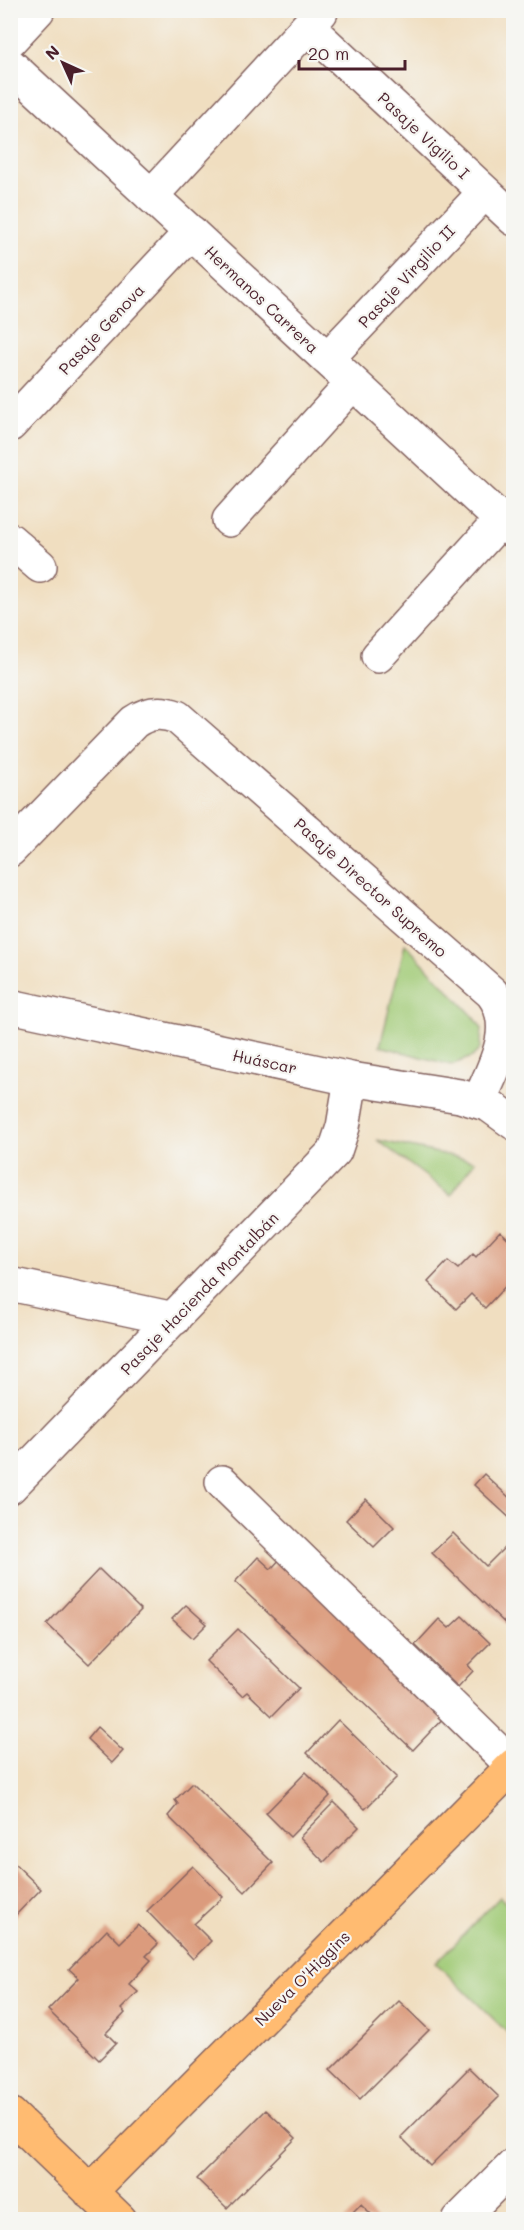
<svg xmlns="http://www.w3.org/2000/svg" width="524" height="2230" font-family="Mali,sans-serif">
	<rect width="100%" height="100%" fill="#f6f6f2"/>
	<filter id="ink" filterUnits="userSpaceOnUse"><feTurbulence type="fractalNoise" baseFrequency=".0167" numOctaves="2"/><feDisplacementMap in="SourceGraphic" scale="12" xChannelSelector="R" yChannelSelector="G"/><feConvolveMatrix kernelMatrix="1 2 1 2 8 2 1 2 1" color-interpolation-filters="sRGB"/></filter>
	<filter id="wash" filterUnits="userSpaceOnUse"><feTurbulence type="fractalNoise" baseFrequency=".008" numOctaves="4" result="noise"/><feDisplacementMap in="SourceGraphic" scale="24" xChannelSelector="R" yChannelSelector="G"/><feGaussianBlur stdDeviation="1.35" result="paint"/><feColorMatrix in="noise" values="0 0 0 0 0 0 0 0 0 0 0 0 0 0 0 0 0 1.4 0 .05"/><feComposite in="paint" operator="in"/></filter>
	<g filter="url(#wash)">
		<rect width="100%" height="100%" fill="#f0dec0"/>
		<path fill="#a0ca76" stroke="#757450" stroke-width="1.5" d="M405 944 475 1018 482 1029 480 1049 472 1057 451 1065 380 1046Z
			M377 1140 475 1161 451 1195Z
			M500 1897 513 1910V2038L436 1963Z"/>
		<g id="blocks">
			<path fill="#db9b7d" d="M500 1231 514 1244V1277L485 1308 471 1294 456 1309 428 1282 448 1261 458 1269 473 1254 476 1257Z
				M484 1474 514 1502V1522L474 1485Z
				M366 1499 394 1527 374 1547 346 1520Z
				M453 1533 486 1566 508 1544 514 1550V1632L432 1553Z
				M283 1556 448 1713 413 1750 235 1582 258 1557 271 1569Z
				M99 1569 141 1610 89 1664 47 1624Z
				M186 1605 207 1624 193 1638 172 1619Z
				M462 1616 490 1643 468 1665 473 1671 458 1687 415 1645 439 1619 449 1628Z
				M238 1629 299 1688 272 1716 247 1692 242 1696 206 1661Z
				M338 1720 397 1777 365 1809 307 1753Z
				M97 1727 123 1751 112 1763 87 1739Z
				M306 1772 330 1796 290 1837 266 1813Z
				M192 1783 273 1863 245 1892 168 1816 178 1804 175 1800Z
				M334 1802 359 1827 324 1862 300 1837Z
				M10 1859 41 1889 10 1921Z
				M193 1866 223 1897 194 1924 211 1941 193 1959 147 1911Z
				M138 1925 158 1944 146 1956 151 1960 129 1984 138 1992 121 2009 125 2013 106 2033 116 2043 99 2060 48 2010 79 1978 69 1969 107 1930 120 1943Z
				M399 2001 429 2030 360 2099 330 2070Z
				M469 2068 499 2097 430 2166 401 2137Z
				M266 2110 296 2138 227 2208 197 2179Z
				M361 2204 377 2220H345Z"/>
		</g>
	</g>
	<g filter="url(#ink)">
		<use href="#blocks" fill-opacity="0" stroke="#84625f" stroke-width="1.5"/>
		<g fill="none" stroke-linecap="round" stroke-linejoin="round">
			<defs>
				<path id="minor" d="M308 27 514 219
					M10 40 38 10
					M10 65 514 532
					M151 196 321 12
					M327 359 485 192
					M10 425 191 232
					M229 520 353 383
					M10 540 40 566
					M378 656 501 520
					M10 850 134 722C148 712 161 711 177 717L492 993C518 1027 494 1067 479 1101
					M10 1006 351 1079 460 1096 489 1105 514 1123
					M10 1284 174 1319
					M222 1482 513 1766
					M10 1487 335 1151 343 1127 351 1079
					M459 2220 514 2165"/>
				<path id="major" d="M10 2114 120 2220
					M90 2192 514 1765"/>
			</defs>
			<use href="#minor" stroke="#84625f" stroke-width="36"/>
			<use href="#major" stroke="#84625f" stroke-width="36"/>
			<use href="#minor" stroke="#fff" stroke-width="33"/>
			<use href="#major" stroke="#ffbb71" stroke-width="33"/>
		</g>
	</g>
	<g text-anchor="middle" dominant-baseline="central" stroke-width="4.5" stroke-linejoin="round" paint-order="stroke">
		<g font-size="16" fill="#4a1f2b" stroke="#f6f6f2">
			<text transform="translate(424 135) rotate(43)">Pasaje Vigilio I</text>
			<text transform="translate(406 276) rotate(-47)">Pasaje Virgilio II</text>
			<text transform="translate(262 299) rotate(43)">Hermanos Carrera</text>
			<text transform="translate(101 329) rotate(-47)">Pasaje Genova</text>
			<text transform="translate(371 887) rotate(42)">Pasaje Director Supremo</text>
			<text transform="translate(265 1061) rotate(12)">Huáscar</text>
			<text transform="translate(199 1293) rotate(-46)">Pasaje Hacienda Montalbán</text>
			<text transform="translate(302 1978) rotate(-45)">Nueva O'Higgins</text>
		</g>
	</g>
	<rect width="524" height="2230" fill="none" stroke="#f6f6f2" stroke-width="36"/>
	<g transform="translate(63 63) rotate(315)" stroke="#f6f6f2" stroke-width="4.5" paint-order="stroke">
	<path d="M0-4.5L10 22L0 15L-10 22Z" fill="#4a1f2b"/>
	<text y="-9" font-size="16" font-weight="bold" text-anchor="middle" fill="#4a1f2b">N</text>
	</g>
	<path d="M299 60v9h106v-9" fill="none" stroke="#4a1f2b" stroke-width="3"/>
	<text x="308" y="60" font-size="18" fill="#4a1f2b" stroke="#f6f6f2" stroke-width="4.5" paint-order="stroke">20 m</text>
</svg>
